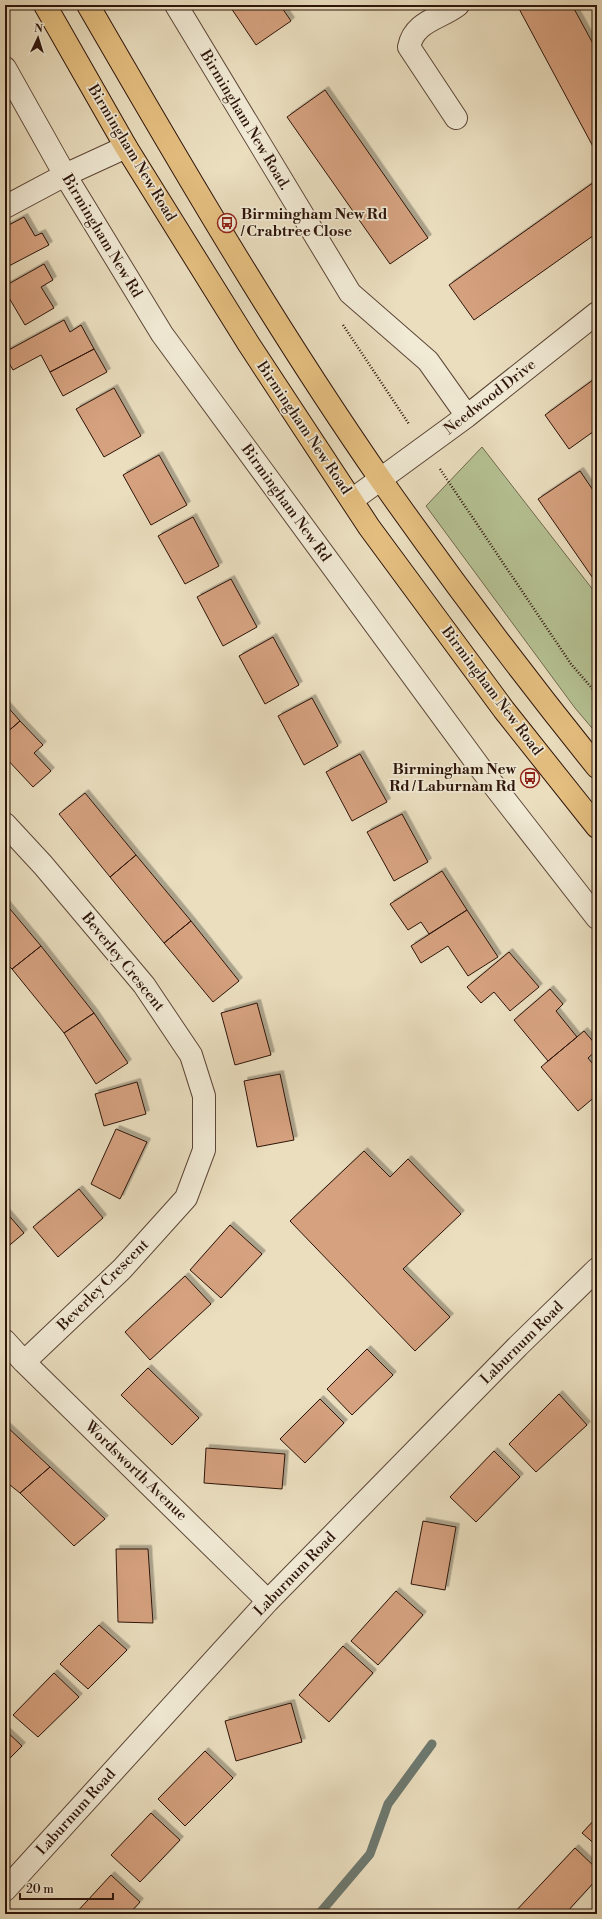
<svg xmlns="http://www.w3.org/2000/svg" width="602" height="1919" font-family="'Libre Bodoni',serif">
	<defs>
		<filter id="shadow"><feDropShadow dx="3.5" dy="-3.5" stdDeviation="0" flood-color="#0004"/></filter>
	</defs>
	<rect width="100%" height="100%" fill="#eadebf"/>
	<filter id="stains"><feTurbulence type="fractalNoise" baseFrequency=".005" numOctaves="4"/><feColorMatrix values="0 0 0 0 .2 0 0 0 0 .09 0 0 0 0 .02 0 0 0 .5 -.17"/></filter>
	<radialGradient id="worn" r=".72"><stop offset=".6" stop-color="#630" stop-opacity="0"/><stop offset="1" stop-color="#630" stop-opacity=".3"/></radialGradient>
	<path fill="#b5c193" stroke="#716a4e" d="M482 447 597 595V734L575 708 426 506Z"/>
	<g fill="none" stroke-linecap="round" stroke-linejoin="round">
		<path stroke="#6d796f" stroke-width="9" d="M319 1914 370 1854 388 1804 432 1744"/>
	</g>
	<path fill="#d5a17f" stroke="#2d140a" filter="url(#shadow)" d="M229 5H280L291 21 256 45Z
		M517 5H572L597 51V154Z
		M325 90 428 238 390 264 287 117Z
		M597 180V233L474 320 449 285Z
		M24 217 35 236 42 233 49 245 7 267 5 264V227Z
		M44 264 53 280 41 287 54 308 25 325 5 291V286Z
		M64 320 70 332 81 325 94 349 50 372 41 355 13 370 5 356V352Z
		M94 349 107 372 63 396 50 372Z
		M597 377V429L569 449 545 415Z
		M114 388 141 436 104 457 76 409Z
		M159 455 187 505 151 525 123 475Z
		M580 471 597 496V584L538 499Z
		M193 517 219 566 185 584 158 536Z
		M231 579 257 627 223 646 197 597Z
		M273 637 299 685 265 704 239 656Z
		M312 698 338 746 304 765 278 716Z
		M5 704 20 721 5 734Z
		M20 721 43 745 34 753 51 771 33 787 5 757V734Z
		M360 754 387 802 352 821 326 772Z
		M85 793 136 855 110 877 59 814Z
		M402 814 428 862 394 881 367 832Z
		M136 855 191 921 164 943 110 877Z
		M442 871 467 910 429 934 421 922 408 930 390 904Z
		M5 903 41 946 12 969 5 962Z
		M467 910 498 957 468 976 448 946 421 963 411 946Z
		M191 921 239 981 213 1002 164 943Z
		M41 946 94 1013 64 1033 12 969Z
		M509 952 539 987 510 1011 494 992 481 1003 467 987Z
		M550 989 563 1004 556 1011 577 1037 548 1061 514 1020Z
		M257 1003 271 1055 235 1065 221 1013Z
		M94 1013 128 1063 96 1084 64 1033Z
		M584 1031 597 1046V1050L588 1058 597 1069V1095L578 1111 541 1067Z
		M280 1074 294 1140 257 1147 244 1081Z
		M137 1082 146 1114 104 1126 95 1094Z
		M116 1129 147 1142 120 1199 91 1184Z
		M364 1151 390 1177 408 1159 461 1214 403 1269 450 1317 415 1351 290 1221Z
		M79 1189 103 1218 58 1257 33 1227Z
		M5 1211 24 1233 5 1249Z
		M230 1225 262 1254 221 1298 190 1270Z
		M185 1276 211 1304 150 1360 125 1332Z
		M367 1349 393 1375 352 1415 327 1389Z
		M148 1368 199 1418 172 1445 121 1395Z
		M559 1394 587 1425 536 1472 509 1444Z
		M320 1399 344 1423 305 1463 280 1439Z
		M5 1425 50 1467 20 1493 5 1481Z
		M206 1448 285 1454 282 1489 204 1483Z
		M494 1451 520 1477 476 1522 450 1497Z
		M50 1467 105 1519 74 1546 20 1493Z
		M423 1521 456 1527 445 1590 411 1584Z
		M116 1549H148L153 1623 118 1622Z
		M396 1591 423 1615 378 1665 351 1641Z
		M99 1625 127 1650 88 1689 60 1664Z
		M343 1646 373 1673 329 1722 299 1695Z
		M54 1673 79 1697 38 1737 13 1715Z
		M291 1703 302 1742 236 1761 225 1721Z
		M5 1730 22 1746 5 1763Z
		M205 1751 233 1778 185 1826 158 1799Z
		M151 1813 180 1840 140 1882 111 1855Z
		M597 1817V1846L582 1833Z
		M575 1848 597 1869V1879L565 1914H513Z
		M111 1875 140 1902 129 1914H75Z"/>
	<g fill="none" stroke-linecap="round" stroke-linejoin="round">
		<defs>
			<path id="minor" d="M176 5 350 293 428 361 467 416
				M5 68 65 175 162 334 481 769 597 918
				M456 118 409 47C414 21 440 19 458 5
				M5 207 65 175 126 147
				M352 500 467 416 597 313
				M5 824 43 865 144 985 191 1055 204 1096V1150L186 1198 122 1269 24 1362
				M5 1341 24 1362 268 1601
				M5 1890 268 1601 518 1346 597 1269"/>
			<path id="highway" d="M45 5 126 147 248 343 369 527 504 710 597 827
				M88 5C181 166 275 327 381 480 450 578 522 674 597 767"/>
		</defs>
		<use href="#minor" stroke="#5c4637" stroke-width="24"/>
		<use href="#highway" stroke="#2d140a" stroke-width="24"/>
		<path stroke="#2d140a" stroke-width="2.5" stroke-dasharray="1 2" stroke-linecap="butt" d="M343 325 409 424
			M440 469 571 664 597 694"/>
		<use href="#minor" stroke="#f1ead5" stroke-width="22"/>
		<use href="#highway" stroke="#e5bf80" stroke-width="22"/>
	</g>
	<defs>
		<symbol id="bus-ring" viewBox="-11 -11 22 22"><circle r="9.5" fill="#f1ead5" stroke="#8f2418" stroke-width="1.5"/><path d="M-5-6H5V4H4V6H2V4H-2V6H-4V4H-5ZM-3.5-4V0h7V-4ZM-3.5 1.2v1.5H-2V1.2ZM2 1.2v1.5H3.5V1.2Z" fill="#8f2418"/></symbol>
	</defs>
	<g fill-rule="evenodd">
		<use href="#bus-ring" x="216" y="212" width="22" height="22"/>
		<use href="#bus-ring" x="519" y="767" width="22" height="22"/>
	</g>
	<g text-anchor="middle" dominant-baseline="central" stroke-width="3.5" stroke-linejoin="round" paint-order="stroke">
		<g font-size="15" fill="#2d140a" stroke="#f1ead5">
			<text transform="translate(245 120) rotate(59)">Birmingham New Road.</text>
			<text transform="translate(132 153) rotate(59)">Birmingham New Road</text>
			<text transform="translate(102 236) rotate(59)">Birmingham New Rd</text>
			<text transform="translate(490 397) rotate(-38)">Needwood Drive</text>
			<text transform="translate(304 428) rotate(56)">Birmingham New Road</text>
			<text transform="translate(286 503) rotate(54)">Birmingham New Rd</text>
			<text transform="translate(492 691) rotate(53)">Birmingham New Road</text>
			<text transform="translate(123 962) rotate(51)">Beverley Crescent</text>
			<text transform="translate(103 1285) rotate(-45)">Beverley Crescent</text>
			<text transform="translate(522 1343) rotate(-45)">Laburnum Road</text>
			<text transform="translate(136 1471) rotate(44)">Wordsworth Avenue</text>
			<text transform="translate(295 1574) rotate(-46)">Laburnum Road</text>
			<text transform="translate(76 1812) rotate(-48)">Laburnum Road</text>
		</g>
		<g font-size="15" font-weight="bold" fill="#2d140a" stroke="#f1ead5" text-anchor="start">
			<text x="241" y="214">Birmingham New Rd<tspan x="241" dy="17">/ Crabtree Close</tspan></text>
			<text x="516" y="769" text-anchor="end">Birmingham New<tspan x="516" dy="17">Rd / Laburnam Rd</tspan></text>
		</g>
	</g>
	<rect width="602" height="1919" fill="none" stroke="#eadebf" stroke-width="20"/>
	<rect x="6" y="6" width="590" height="1907" fill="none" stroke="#2d140a" stroke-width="2"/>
	<rect x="10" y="10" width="582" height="1899" fill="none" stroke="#2d140a"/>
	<g transform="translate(38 38) rotate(4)" stroke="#f1ead5" stroke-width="3" paint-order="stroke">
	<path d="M0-3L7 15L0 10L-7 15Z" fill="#2d140a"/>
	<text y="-6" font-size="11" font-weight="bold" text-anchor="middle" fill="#2d140a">N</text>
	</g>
	<path d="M20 1893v6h93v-6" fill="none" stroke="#2d140a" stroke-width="2"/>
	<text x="26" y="1893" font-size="12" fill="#2d140a" stroke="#f1ead5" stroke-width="3" paint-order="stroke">20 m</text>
	<rect width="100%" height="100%" filter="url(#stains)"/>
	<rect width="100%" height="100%" fill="url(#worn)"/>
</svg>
